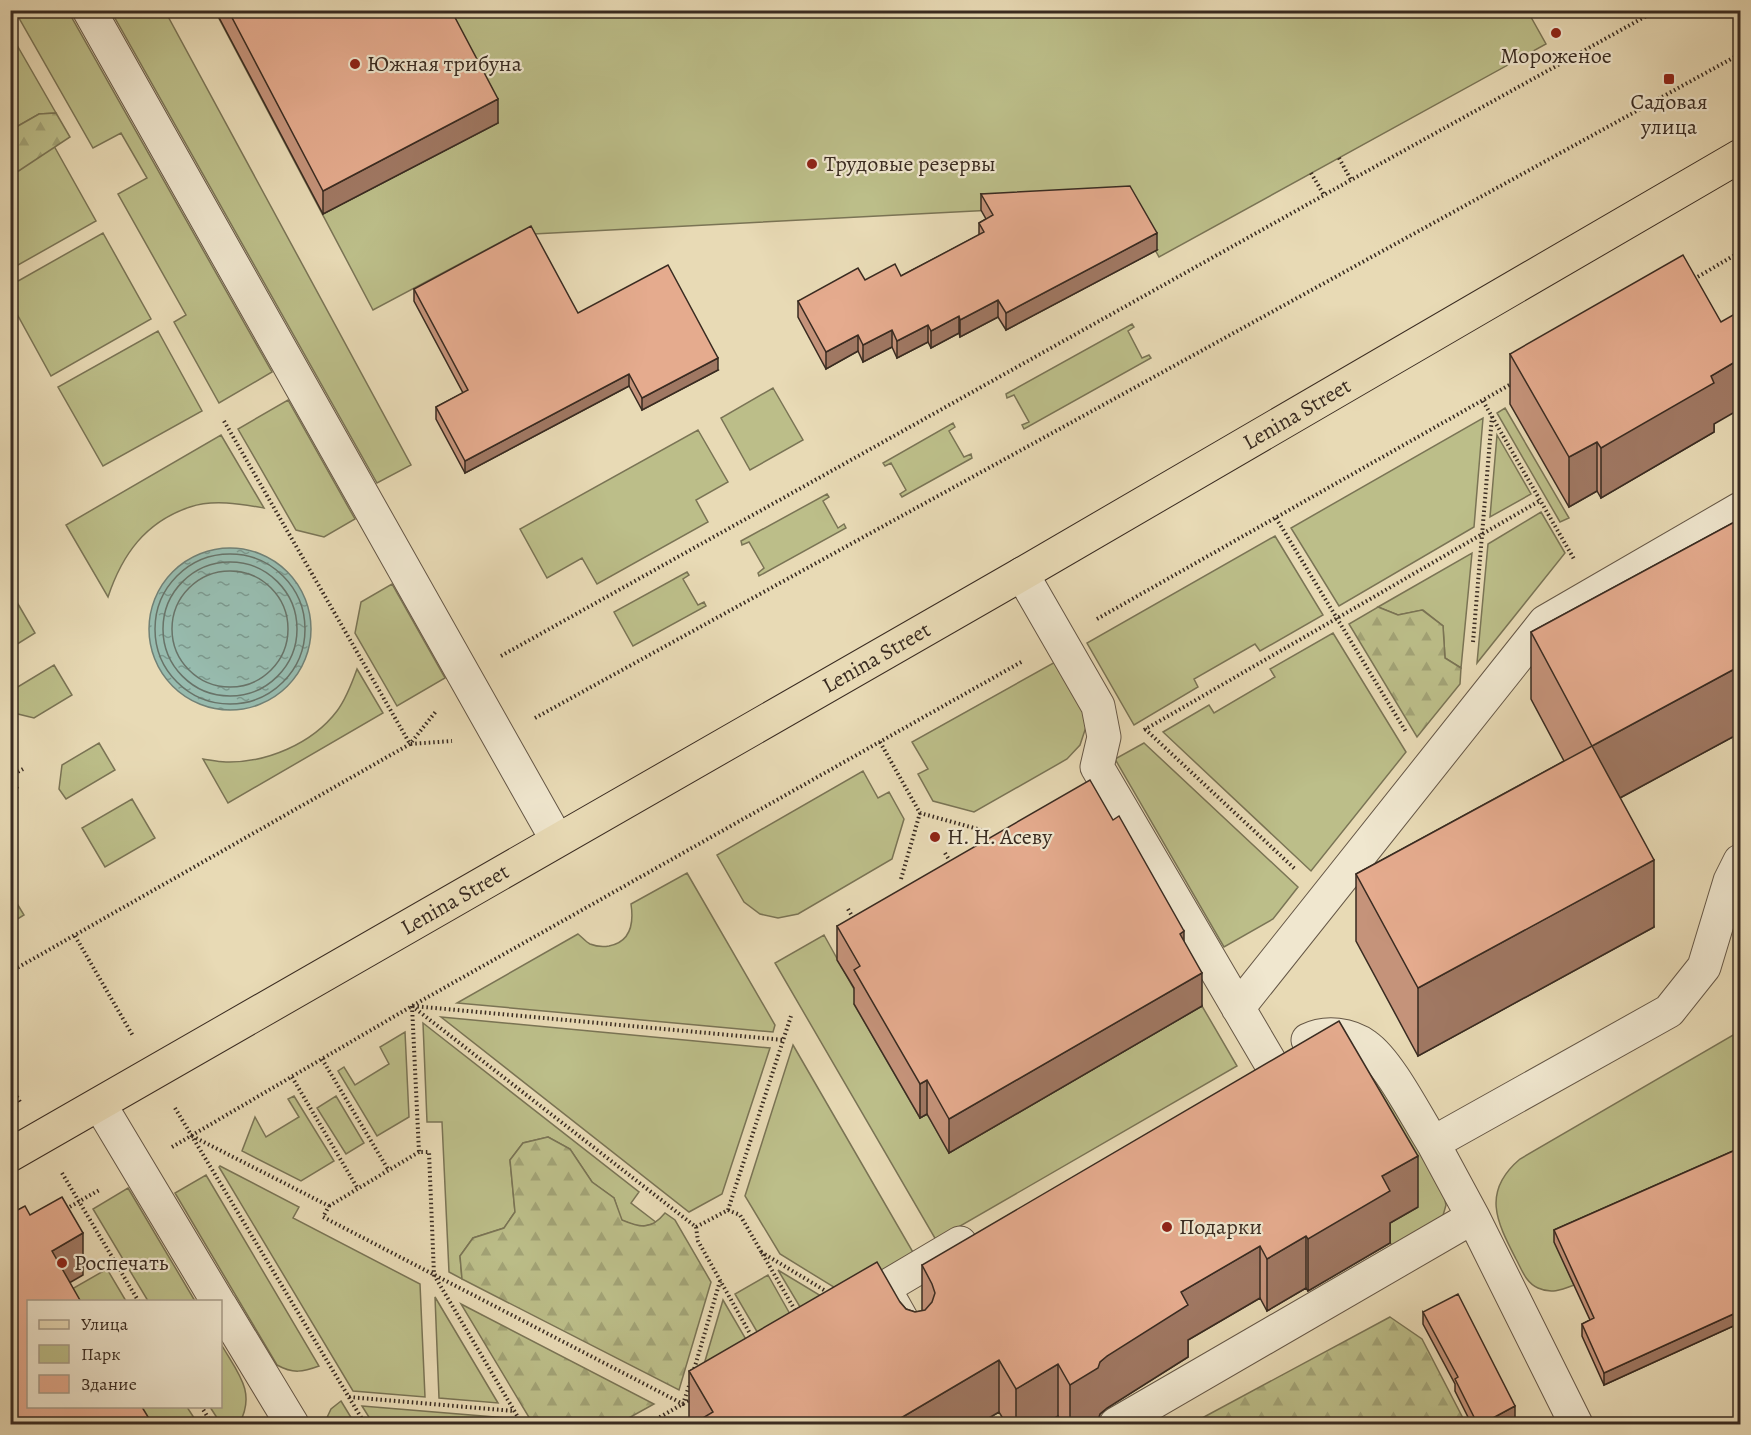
<svg xmlns="http://www.w3.org/2000/svg" width="1751" height="1435" font-family="Alegreya,serif">
	<defs>
		<pattern id="forest-firs" width="22" height="20" patternUnits="userSpaceOnUse" patternTransform="scale(1.5)"><rect width="22" height="20" fill="#bcbe89"/><path d="M5 1l3.5 6h-7zM16 11l3.5 6h-7z" fill="#a2a376"/></pattern>
		<pattern id="water-ripples" width="26" height="14" patternUnits="userSpaceOnUse" patternTransform="scale(1.5)"><rect width="26" height="14" fill="#97bbae"/><path d="M2 4q2-2 4 0t4 0M15 11q2-2 4 0t4 0" fill="none" stroke="#7c988d"/></pattern>
	</defs>
	<rect width="100%" height="100%" fill="#e8dab5"/>
	<filter id="stains"><feTurbulence type="fractalNoise" baseFrequency=".00333" numOctaves="4"/><feColorMatrix values="0 0 0 0 .2 0 0 0 0 .09 0 0 0 0 .02 0 0 0 .5 -.17"/></filter>
	<radialGradient id="worn" r=".72"><stop offset=".6" stop-color="#630" stop-opacity="0"/><stop offset="1" stop-color="#630" stop-opacity=".3"/></radialGradient>
	<path fill="#bcbe89" stroke="#7a7455" stroke-width="1.5" d="M17 10 68 11 272 372 219 403 174 322 186 315 118 194 147 178 121 133 93 148 15 11Z
		M1527 10 1546 44 1159 257 1129 203 514 235 373 310 215 11Z
		M111 11H165L411 465 377 483Z
		M10 33 56 113 39 114 11 130Z
		M54 146 96 221 11 269V176Z
		M103 233 151 319 51 376 11 303V285Z
		M1132 324 1134 327 1128 331 1142 358 1149 355 1151 358 1024 429 1022 425 1029 422 1014 395 1007 398 1006 394Z
		M158 331 202 411 103 466 58 387Z
		M773 388 803 440 750 470 721 418Z
		M288 400 355 519 324 537 296 530 238 429Z
		M1505 408 1569 518 1560 522 1497 413Z
		M1483 418 1474 527 1339 606 1291 528Z
		M953 423 955 427 949 431 964 457 971 454 972 458 902 497 900 494 906 490 891 463 885 466 883 463Z
		M698 430 728 482 696 500 708 522 597 584 582 558 547 578 520 529Z
		M221 435 264 508C241 504 213 499 190 507 145 522 122 555 108 597L66 525Z
		M1497 435 1531 494 1490 517Z
		M827 494 829 497 823 501 838 528 844 524 846 528 759 576 758 573 764 568 749 542 742 545 741 541Z
		M1541 512 1565 553 1477 663 1488 544Z
		M1275 536 1323 615 1260 651 1255 644 1194 679 1198 687 1134 725 1087 643Z
		M1472 553 1461 668 1445 658 1443 626 1423 610 1398 615 1378 607Z
		M687 572 689 575 683 579 698 605 704 602 706 606 633 646 614 612Z
		M392 584 445 678 397 706 355 633 361 602Z
		M11 592 35 633 11 648H10Z
		M1333 633 1406 752 1311 871 1163 732 1209 705 1214 713 1275 677 1270 669Z
		M1057 661 1084 707 1086 727 1080 745 1067 759 974 812 933 801 918 774 928 769 912 742Z
		M54 665 72 695 34 718 14 713 11 707V691Z
		M357 669 383 713 228 803 203 759C210 760 218 762 226 762 266 763 312 744 337 711 346 699 352 683 357 669Z
		M99 743 115 770 66 799 59 789 62 765Z
		M1144 743 1298 887 1273 919 1224 947 1115 759Z
		M863 771 878 798 889 792 904 819 892 859 798 914 778 918 760 914 744 902 717 855Z
		M132 799 155 838 105 867 82 828Z
		M687 873 775 1025 773 1032 457 1003 578 934C582 937 586 942 590 944 595 946 603 947 609 946 630 942 634 924 631 904Z
		M10 892 24 915 11 923H10Z
		M824 935 860 1000 854 1004 920 1118 927 1114 949 1153 1202 1006 1237 1066 936 1240 775 963Z
		M441 1017 770 1048 722 1194 689 1212Z
		M423 1023 639 1192 631 1203 657 1223 639 1227 621 1220 614 1198 592 1182 570 1149 548 1137 523 1143 510 1160 515 1212 504 1228 473 1238 460 1256 462 1279 449 1272 442 1122H427Z
		M1740 1031V1160L1555 1242 1574 1285C1561 1290 1551 1294 1538 1288 1526 1283 1522 1270 1516 1259 1497 1222 1481 1192 1520 1159Z
		M405 1032 409 1117 377 1136 338 1071 344 1067 355 1085 389 1064 380 1047Z
		M793 1045 914 1254 845 1294 780 1254 745 1196Z
		M1363 1058 1443 1191 1446 1205 1442 1219 1395 1251 1382 1228Z
		M294 1096 334 1161 301 1181 242 1151 255 1117 266 1137 299 1117 288 1099Z
		M336 1096 364 1143 346 1154 317 1108Z
		M220 1166 299 1207 293 1218 420 1284 425 1397 353 1391 219 1167Z
		M206 1175 319 1366C303 1372 293 1374 277 1365L175 1193Z
		M128 1188 195 1301H148L93 1209Z
		M107 1269 126 1301H70L65 1293Z
		M778 1270 831 1302 806 1317Z
		M768 1275 795 1323 763 1342 735 1294Z
		M435 1297 498 1403 439 1398Z
		M723 1300 751 1348 700 1378Z
		M221 1344C237 1372 257 1392 239 1424H221L210 1407 220 1406Z
		M341 1401 355 1424H324L331 1409Z
		M362 1406 507 1418 511 1424H376L372 1422Z
		M131 1407H187L198 1424H141Z"/>
	<path fill="url(#forest-firs)" stroke="#7a7455" stroke-width="1.5" d="M56 113 70 137 11 176V130L39 114Z
		M1378 607 1398 615 1422 610 1443 626 1445 658 1461 668 1460 684 1417 737 1349 624Z
		M548 1137 570 1149 592 1182 614 1198 622 1220C641 1228 651 1230 665 1213L675 1220 711 1282 679 1390 462 1279 460 1256 473 1238 504 1228 515 1212 510 1160 523 1143Z
		M461 1304 654 1404 618 1424H533Z
		M1390 1317 1422 1339 1466 1424H1191Z"/>
	<path fill="url(#water-ripples)" stroke="#718176" stroke-width="1.5" d="M149 629a81 81 0 1 1 162 0a81 81 0 1 1-162 0Z"/>
	<g fill="none" stroke-linecap="round" stroke-linejoin="round">
		<path stroke="#687368" stroke-width="1.5" d="M155 629a75 75 0 1 1 150 0a75 75 0 1 1-150 0Z
			M163 629a67 67 0 1 1 134 0a67 67 0 1 1-134 0Z
			M172 629a58 58 0 1 1 116 0a58 58 0 1 1-116 0Z"/>
		<defs>
			<path id="minor" d="M89 10 557 840
				M1022 574 1098 706 1104 737 1097 767 1270 1062
				M1238 1008 1545 622 1740 509
				M1308 1040C1326 1031 1350 1034 1366 1046 1389 1062 1417 1118 1433 1143L1669 1011 1704 967 1730 881 1740 861
				M100 1105 218 1302
				M1473 1217 1576 1424
				M220 1305 292 1424
				M902 1320 884 1288 960 1243
				M1116 1424 1473 1217 1433 1143"/>
			<g id="major">
				<path id="s1" d="M10 1155 1022 574 1740 156"/>
			</g>
		</defs>
		<use href="#minor" stroke="#655746" stroke-width="35"/>
		<use href="#major" stroke="#392b21" stroke-width="35"/>
		<path stroke="#392b21" stroke-width="4" stroke-dasharray="1.5 3" stroke-linecap="butt" d="M1339 158 1351 180
			M1311 173 1324 195
			M1694 279 1740 252
			M1483 401 1574 559
			M224 421 410 744 452 741
			M1276 518 1406 732
			M1097 619 1513 383
			M1473 642 1492 416
			M501 656 1351 180 1657 10
			M535 718 1740 54
			M1145 729 1295 869
			M1144 730 1541 500
			M880 742 920 813 985 831
			M10 761 16 757
			M14 774 23 769
			M12 780 18 790
			M945 853 951 863
			M901 879 920 813
			M848 909 855 921
			M75 936 133 1036
			M10 972 410 744 437 710
			M412 1006 696 1227 728 1210 791 1016
			M412 1006 419 1152H429L434 1275 522 1424
			M413 1006 784 1040
			M322 1059 389 1171
			M292 1077 358 1189
			M10 1085 20 1102
			M175 1108 365 1424
			M192 1136 329 1206 323 1217 683 1404 690 1383
			M172 1147 412 1006 1023 661
			M62 1173 139 1302
			M329 1206 419 1152
			M66 1209 101 1189
			M728 1210 740 1215 796 1312
			M696 1227 698 1241 753 1339
			M761 1252 829 1293
			M693 1373 720 1281
			M349 1397 514 1411
			M201 1406 212 1424
			M648 1424 691 1399"/>
		<use href="#minor" stroke="#f0e7cf" stroke-width="33"/>
		<use href="#major" stroke="#e8dab5" stroke-width="33"/>
	</g>
	<path fill="#c5937a" stroke="#392b21" stroke-width="1.5" d="M215 10H451L498 123 323 214Z
		M981 194 1157 250 1006 330 998 317 960 337 959 333 931 348 928 342 897 358 892 347 863 362 858 351 826 369 798 317V301L865 280 901 276 979 235V223L986 219 981 210Z
		M414 289 578 313 718 370 642 410 629 386 465 473 436 419V407L463 393 414 301Z
		M1510 354 1714 424V432L1601 498 1597 491 1569 507 1510 404Z
		M1740 519V733L1620 798 1654 927 1418 1056 1356 941V874L1564 761 1531 699V632Z
		M837 926 1184 942 1202 1006 949 1153 927 1114 920 1118 854 1004V988L837 960Z
		M1740 1148V1323L1604 1385 1582 1336V1324L1590 1320 1554 1242V1230Z
		M1418 1207 1390 1223V1243L1308 1291 1306 1288 1267 1311 1260 1298 1188 1340V1357L1107 1408 1100 1414 1098 1420 1091 1425H1063L1058 1416 1044 1425H1007L999 1412 977 1425H690L689 1423V1371L900 1302 906 1309 915 1312 922 1311V1265Z
		M1423 1312 1515 1418 1503 1425H1472L1455 1391V1384L1423 1324Z"/>
	<path fill="#a07863" stroke="#392b21" stroke-width="1.5" d="M498 99V123L323 214V191Z
		M1157 233V250L1006 330V313Z
		M998 300V317L960 337V320Z
		M959 316V333L931 348V331Z
		M928 325V342L897 358V341Z
		M892 330V347L863 362V345Z
		M858 335V351L826 369V352Z
		M718 358V370L642 410V398Z
		M1740 359V409L1714 424V432L1601 498V448L1711 376Z
		M629 374V386L465 473V461Z
		M1597 442V491L1569 507V457Z
		M1740 666V733L1592 813V746Z
		M1654 860V927L1418 1056V988Z
		M1184 931V965L1180 934Z
		M1202 973V1006L949 1153V1119Z
		M927 1080V1114L920 1118V1084Z
		M1418 1156V1207L1390 1223V1243L1308 1291V1239L1382 1176Z
		M83 1233V1275L52 1293V1251Z
		M1306 1236V1288L1267 1311V1259Z
		M1260 1246V1298L1188 1340V1357L1107 1408 1100 1414 1098 1420 1091 1425H1070V1385L1100 1362 1181 1292Z
		M1740 1311V1323L1604 1385V1373Z
		M999 1360V1412L977 1425H889Z
		M1058 1364V1416L1044 1425H1016V1389Z
		M1515 1406V1418L1503 1425H1480Z"/>
	<path fill="#e5ab8e" stroke="#392b21" stroke-width="1.5" d="M228 10H451L498 99 323 191Z
		M1130 186 1157 233 1006 313 998 300 960 320 959 316 931 331 928 325 897 341 892 330 863 345 858 335 826 352 798 301 858 268 865 280 895 264 901 276 984 232 979 223 993 215 981 194Z
		M531 226 578 313 668 265 718 358 642 398 629 374 465 461 436 407 468 390 414 289Z
		M1683 255 1721 322 1740 311V359L1711 376 1714 383 1601 448 1597 442 1569 457 1510 354Z
		M1740 519V666L1592 746 1531 632Z
		M1592 746 1654 860 1418 988 1356 874Z
		M1090 780 1113 820 1119 816 1184 931 1180 934 1202 973 949 1119 927 1080 920 1084 854 970 860 966 837 926Z
		M1339 1021 1418 1156 1382 1176 1390 1191 1308 1239 1306 1236 1267 1259 1260 1246 1181 1292 1188 1305 1107 1356 1100 1362 1098 1368 1070 1385 1058 1364 1016 1389 999 1360 889 1425H691L713 1412 689 1371 877 1262 900 1302 906 1309 915 1312 925 1310 932 1302 935 1293 932 1284 922 1265Z
		M1740 1148V1311L1604 1373 1582 1324 1594 1318 1554 1230Z
		M62 1197 83 1233 52 1251 81 1302H28V1407H142L153 1425H10V1214L25 1206 30 1215Z
		M1458 1294 1515 1406 1480 1425H1478L1455 1379 1458 1377 1423 1312Z"/>
	<g fill="#8f2418" stroke="#f0e7cf" stroke-width="2">
		<circle cx="1556" cy="33" r="6"/>
		<circle cx="355" cy="64" r="6"/>
		<rect x="1663" y="73" width="12" height="12" rx="3"/>
		<circle cx="812" cy="164" r="6"/>
		<circle cx="935" cy="837" r="6"/>
		<circle cx="1167" cy="1227" r="6"/>
		<circle cx="62" cy="1263" r="6"/>
	</g>
	<g text-anchor="middle" dominant-baseline="central" stroke-width="4.5" stroke-linejoin="round" paint-order="stroke">
		<g font-size="22" fill="#392b21" stroke="#f0e7cf" text-anchor="start">
			<text x="1556" y="56" text-anchor="middle">Мороженое</text>
			<text x="367" y="64">Южная трибуна</text>
			<text x="1669" y="102" text-anchor="middle">Садовая<tspan x="1669" dy="25">улица</tspan></text>
			<text x="824" y="164">Трудовые резервы</text>
			<text x="947" y="837">Н. Н. Асеву</text>
			<text x="1179" y="1227">Подарки</text>
			<text x="74" y="1263">Роспечать</text>
		</g>
		<g font-size="22" fill="#392b21" stroke="#f0e7cf">
			<text stroke="none"><textPath href="#s1" startOffset="1485">Lenina Street</textPath></text>
			<text stroke="none"><textPath href="#s1" startOffset="999">Lenina Street</textPath></text>
			<text stroke="none"><textPath href="#s1" startOffset="513">Lenina Street</textPath></text>
		</g>
	</g>
	<rect width="1751" height="1435" fill="none" stroke="#e8dab5" stroke-width="36"/>
	<rect x="12" y="12" width="1727" height="1411" fill="none" stroke="#392b21" stroke-width="3"/>
	<rect x="18" y="18" width="1715" height="1399" fill="none" stroke="#392b21" stroke-width="1.5"/>
	<rect x="27" y="1300" width="195" height="108" fill="#f0e7cf" stroke="#a79c89" stroke-width="1.5"/>
	<rect x="39" y="1320" width="30" height="9" fill="#e8dab5" stroke="#a79c89" stroke-width="1.5"/>
	<text x="81" y="1330" font-size="18" fill="#392b21">Улица</text>
	<rect x="39" y="1345" width="30" height="18" fill="#bcbe89" stroke="#a79c89" stroke-width="1.5"/>
	<text x="81" y="1360" font-size="18" fill="#392b21">Парк</text>
	<rect x="39" y="1375" width="30" height="18" fill="#e5ab8e" stroke="#a79c89" stroke-width="1.5"/>
	<text x="81" y="1390" font-size="18" fill="#392b21">Здание</text>
	<rect width="100%" height="100%" filter="url(#stains)"/>
	<rect width="100%" height="100%" fill="url(#worn)"/>
</svg>
